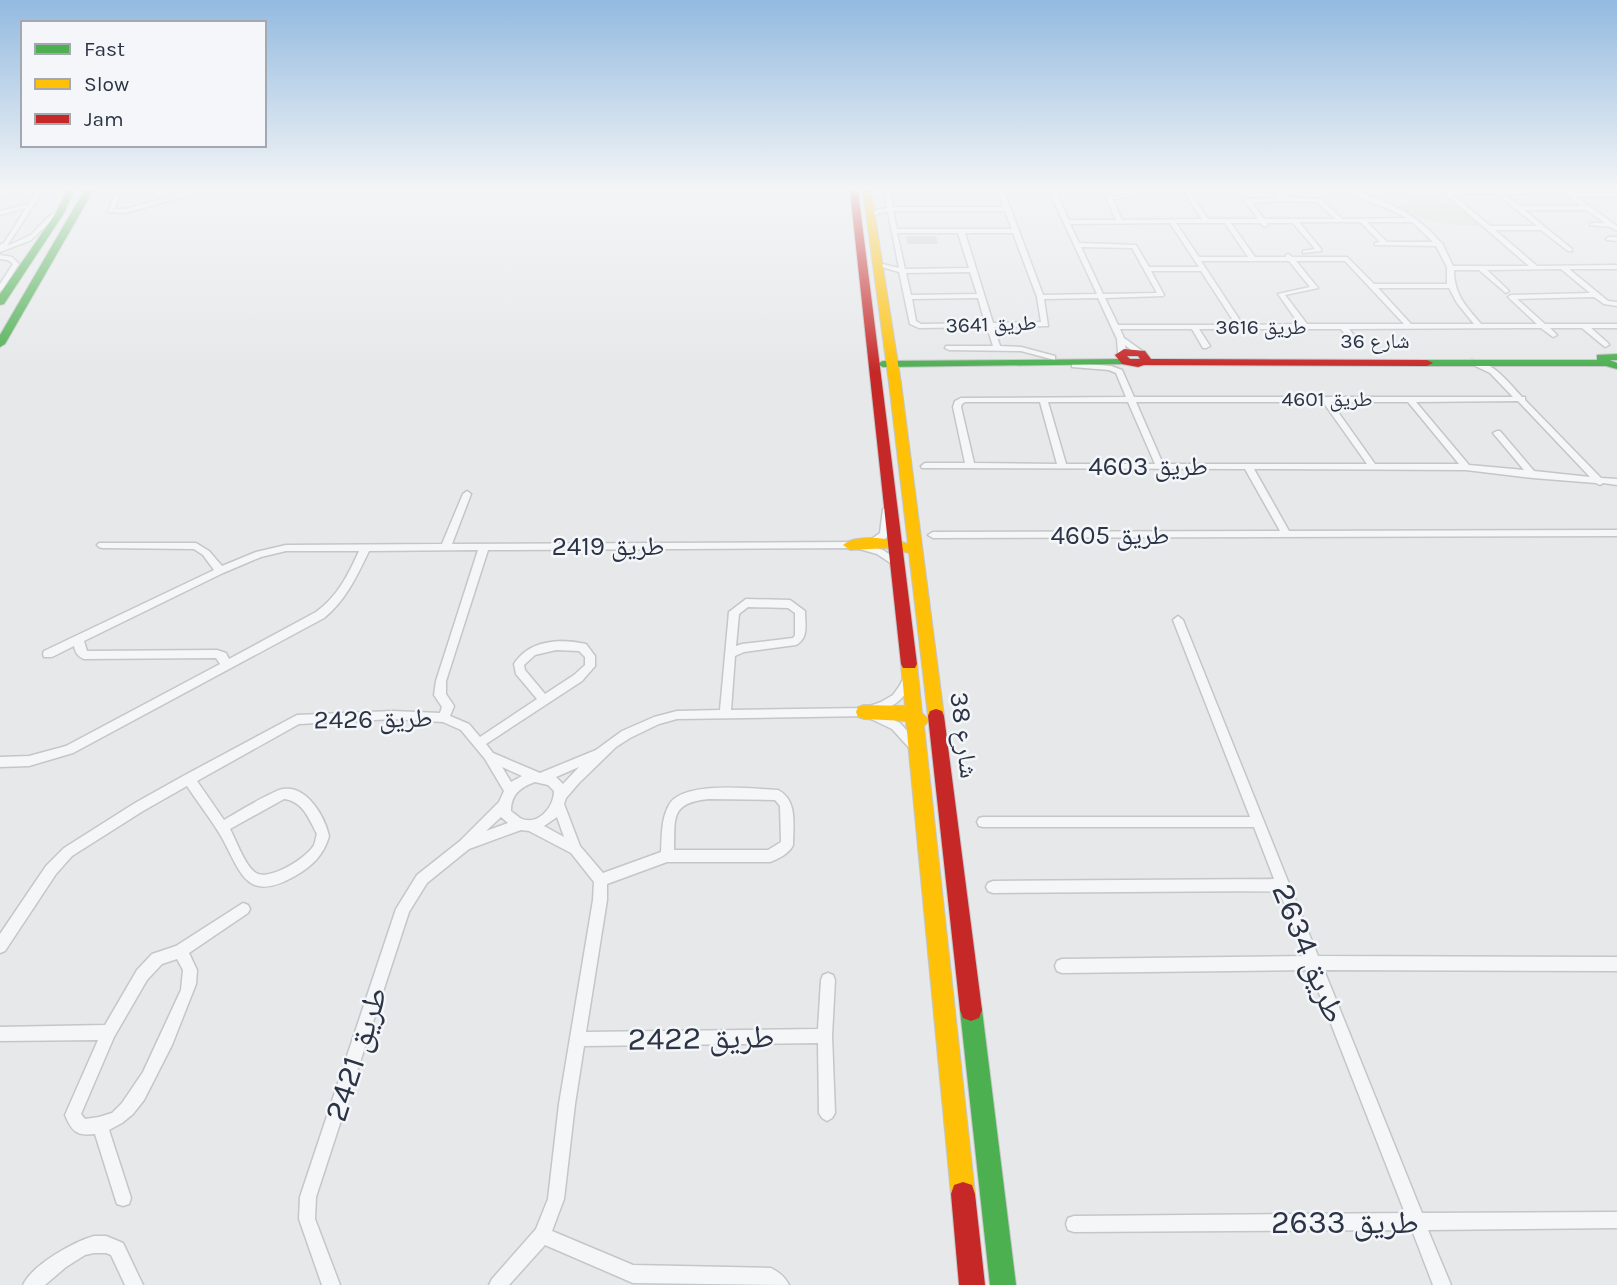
<svg xmlns="http://www.w3.org/2000/svg" width="1617" height="1285" font-family="Karla,'Noto Naskh Arabic',sans-serif">
	<rect width="100%" height="100%" fill="#e6e8ea"/>
	<path fill="#d6ded6" d="M1388 191H1418L1440 202 1457 205 1481 226C1446 225 1428 223 1396 207L1412 202Z"/>
	<path fill="#ced0d3" d="M906 236H936L938 244H907Z"/>
	<g fill="none" stroke-linecap="round" stroke-linejoin="round">
		<defs>
			<path id="street" d="M7 191H19L0 197V193Z
				M37 191H43L7 246 31 235 49 216 60 211 63 213 50 222 31 240 0 252V245L4 243 26 208 0 215V211L29 204Z
				M116 191H122L114 209H125L193 191H204L125 213 108 212Z
				M884 191H890L893 207H1004L998 191H1004L1043 295 1097 294 1049 191H1055L1069 220H1116L1106 198 1133 194 1134 191H1140L1137 196 1113 199 1122 220 1202 219 1183 191H1189L1208 219H1258L1245 201 1248 199 1278 198 1272 191H1278L1284 197 1321 199 1342 219 1407 218 1391 210 1343 191C1375 191 1421 217 1440 242L1442 243 1453 266H1529L1442 191H1533L1531 194H1504L1519 206H1581L1561 191 1617 193V197L1575 196 1617 226V231L1610 227 1590 225V223H1605L1586 210H1524L1572 249V251H1568L1541 230H1495L1537 266 1617 265V269H1569L1608 301 1617 302V306L1604 304 1594 297 1517 299 1545 324H1617V328H1591L1608 343 1609 345 1605 347 1582 328H1550L1557 335 1553 337 1541 328 1349 329 1360 343 1356 345H1353L1341 329H1199L1210 346 1206 348H1203L1192 329H1120L1124 338 1145 353 1138 355 1125 345 1126 353 1122 355 1118 353 1117 339 1098 298 1044 299 1048 326 994 327 1000 346 1021 347 1055 356V360L1021 351 949 350 945 348 946 346H993L987 327 919 328 910 324 899 272 875 265 878 263 899 268 888 212 879 213 870 219 867 217 875 210 887 208ZM1452 194H1497L1537 226H1490ZM1282 201 1317 202 1335 219H1264L1252 203ZM893 211H1005L1012 229H897ZM1299 222H1360L1380 242 1375 243V245L1436 246 1447 267V284H1374L1347 257H1292L1288 254 1286 255V257H1255L1231 223H1260L1265 227 1268 225 1266 223H1293L1315 249 1303 251V253L1321 251V249ZM1367 222H1412L1433 242H1387ZM1170 223 1199 267H1149L1136 245 1079 243 1070 224ZM1176 223H1225L1248 257H1199ZM897 233H958L969 268 905 269ZM965 233H1013L1037 297 1041 322 993 323ZM1081 247 1132 248 1157 293 1103 294ZM1201 261H1289L1310 287 1278 294 1299 324 1243 325ZM1296 261H1345L1404 324H1307L1285 295 1318 288ZM1561 269 1590 293 1511 295 1508 297 1537 324H1481C1466 306 1454 295 1454 270H1479L1506 293 1509 291 1508 290 1487 270ZM1151 271H1201L1236 325H1118L1105 298 1163 296 1164 295ZM970 272 977 294 911 295 906 273ZM1378 288H1449L1457 303 1474 324H1411ZM978 298 985 323 921 324 916 321 912 299Z
				M1609 237H1617V241L1607 240 1606 239Z
				M0 255 12 257 19 264 2 290 0 291V284L13 264 8 260 0 259Z
				M1471 360C1493 361 1508 382 1522 397H1525V400L1601 478 1617 479V485L1603 483 1600 485 1596 483 1533 478 1466 470 1254 469 1289 531 1617 530V536L933 538 928 535 933 532 1280 531 1245 469 922 468 921 466 925 463H965L953 407 955 401 961 398 1126 397 1116 373 1109 370 1072 367V363H1075L1111 366 1122 370 1134 397H1513L1490 373 1471 364ZM1518 401 1590 477 1534 471 1500 431H1497L1493 433 1524 470 1469 465 1416 402ZM965 402H1040L1057 464 974 463 961 407 962 404ZM1048 402H1128L1155 464H1066ZM1136 402H1323L1367 464H1163ZM1331 402H1408L1459 464H1375Z
				M467 491 471 494 452 544 855 542 883 550 903 564 901 566H895L877 554 856 548 488 550 446 681V694L454 706 450 716 469 724 480 737 537 699 516 674 514 664C529 640 560 638 586 644L595 656V666L582 681 486 744 493 753 540 773 596 750 622 731 654 717 677 711 720 710 729 612 746 599 790 600 805 611C805 624 809 638 796 645L744 652 735 656 731 710 864 708 881 702 893 695 900 685 904 677H912L913 680C906 697 896 706 878 712L900 723 919 744 921 747 919 750 915 752 911 750 892 729 869 718 868 716 677 719 659 724 630 738 616 747 579 783 566 798 564 804 580 846 603 873 661 852C662 836 661 819 669 805 683 780 753 789 778 790 798 800 793 825 793 845 790 853 778 859 770 862H667L607 884V900L586 1032 818 1029 821 980 823 975 828 973 833 975 835 980 832 1036 835 1113 832 1118 827 1121 822 1118 819 1113 818 1043 584 1046 575 1104 564 1199 552 1231 633 1265 771 1268C779 1272 785 1277 789 1285L633 1283 545 1245 509 1285H489L492 1279 536 1229 548 1199 559 1104 593 900 594 882 571 853 529 831 521 830 469 849 427 883 409 912 316 1197 315 1219 340 1285H322L299 1219 300 1197 396 909 417 875 460 841 499 802 504 791 485 759 461 730 443 722 393 719 299 724 197 781 224 820C236 813 272 791 283 789 307 785 325 817 329 836 324 855 312 866 295 876 246 904 241 872 221 836 211 819 198 803 187 786L143 811 72 856 56 874 5 951 0 953V934L46 866 64 848 135 803 185 775 297 715 393 711 440 713 442 707 434 695 436 681 478 550 369 551C357 576 346 600 324 618L73 753 29 766 0 767V757L29 756 66 746 220 664 216 658 84 659C78 657 75 652 74 646L52 657H44L43 654 44 651 214 570 203 555 194 549 102 548 99 547 97 545 99 543H196L209 551 222 566 256 552 286 545 442 544 463 494ZM286 551H359C348 575 338 596 316 612L229 659 226 653 217 650 87 651 84 641 223 573 261 557ZM748 607 788 608 795 613V635L793 638 742 644 736 646 739 614ZM556 650 579 651 585 657V665L574 675 545 694 525 670 524 665 535 655ZM502 767 522 776 511 782ZM579 767 563 784 556 777ZM535 782 548 785 554 791C554 807 538 827 520 818 517 816 514 813 511 811 511 794 521 787 535 782ZM284 799C303 801 309 819 317 834 316 836 315 843 314 845 307 858 270 881 256 873 245 866 236 840 230 829ZM709 799 775 800 780 806 781 842 768 850H674C675 817 670 803 709 799ZM501 817 508 823 486 831ZM557 817 564 837 544 826Z
				M888 506 893 509C892 527 890 546 868 545L866 543 880 533 883 509Z
				M1178 616 1183 620 1318 956 1617 957V971L1324 970 1422 1213 1617 1212V1228L1428 1230 1451 1285H1433L1412 1230 1074 1232 1068 1230 1066 1224 1068 1218 1074 1216 1405 1213 1310 970 1062 973 1057 971 1055 966 1057 961 1062 959 1305 956 1279 891 993 893 988 891 986 887 988 883 993 881 1274 879 1254 827H983L979 826 977 822 979 818 983 817H1250L1173 620Z
				M243 903 248 905 250 909 248 913 189 953 197 970 196 984 172 1045 144 1100 133 1114 122 1123 109 1130 131 1198 129 1204 123 1206 117 1204 115 1198 95 1134C77 1136 72 1132 65 1115L98 1040 0 1041V1027L105 1025 137 970 152 954 176 946ZM177 959 183 970 181 990 143 1072 122 1103 112 1113 99 1117 85 1119 81 1114 114 1037 147 980 162 964Z
				M94 1236H106L123 1243 143 1285H125L111 1255 106 1253H94L85 1255 66 1267 45 1285H23C32 1265 73 1242 94 1236Z"/>
			<path id="fast" d="M66 191H74L64 213 4 304 0 305V294L56 213Z
				M84 191H93L5 344 0 347V335Z
				M1617 354V360H1610L1617 363V369L1606 366H1427L1421 363 1427 360H1597V355Z
				M1126 359 1130 360V364L883 367 877 364 883 361Z
				M971 999 979 1002 982 1010 1016 1285H990L960 1010 963 1002Z"/>
			<path id="slow" d="M863 191H871L901 383 944 716 942 721 936 723 930 721 928 716 909 553 890 548 850 550 843 545C855 534 893 538 908 544L889 383Z
				M909 658 915 660 917 664 922 713 929 720 924 726 975 1194 972 1203 963 1206 954 1203 951 1194 906 721 864 719 858 717 856 712 858 707 864 705 905 706 901 664 903 660Z"/>
			<path id="jam" d="M850 191H858L917 664 915 668H903L901 664Z
				M1124 349 1145 351 1151 359 1427 360 1433 363 1427 366 1144 365 1138 367 1122 364 1115 355ZM1127 356H1138L1140 359H1130Z
				M936 709 942 711 944 716 982 1010 979 1018 971 1021 963 1018 960 1010 928 716 930 711Z
				M963 1182 972 1185 975 1194 985 1285H959L951 1194 954 1185Z"/>
		</defs>
		<use href="#street" stroke="#c4c6c8" stroke-width="3"/>
		<use href="#fast" stroke="#c4c6c8" stroke-width="2"/>
		<use href="#slow" stroke="#c4c6c8" stroke-width="2"/>
		<use href="#jam" stroke="#c4c6c8" stroke-width="2"/>
		<use href="#street" fill="#f5f6f7" fill-rule="evenodd"/>
		<use href="#fast" fill="#4caf50" fill-rule="evenodd"/>
		<use href="#slow" fill="#ffc107" fill-rule="evenodd"/>
		<use href="#jam" fill="#c62828" fill-rule="evenodd"/>
	</g>
	<linearGradient id="sky" x2="0" y2="1"><stop stop-color="#93bae0"/><stop offset="0.51" stop-color="#f4f5f6"/><stop offset="1" stop-color="#f4f5f6" stop-opacity="0"/></linearGradient>
	<rect width="1617" height="371" fill="url(#sky)"/>
	<g text-anchor="middle" dominant-baseline="central" stroke-width="5" stroke-linejoin="round" paint-order="stroke">
		<g font-size="21" fill="#2b3445" stroke="#f4f6f9">
			<text transform="translate(991 324) rotate(-2)">طريق 3641</text>
			<text x="1261" y="327">طريق 3616</text>
			<text x="1375" y="341">شارع 36</text>
			<text x="1327" y="399">طريق 4601</text>
		</g>
		<g font-size="26" fill="#2b3445" stroke="#f4f6f9">
			<text x="1148" y="466">طريق 4603</text>
			<text x="1110" y="535">طريق 4605</text>
			<text x="608" y="546">طريق 2419</text>
			<text transform="translate(373 719) rotate(-1)">طريق 2426</text>
			<text transform="translate(964 735) rotate(83)">شارع 38</text>
		</g>
		<g font-size="32" fill="#2b3445" stroke="#f4f6f9">
			<text transform="translate(1309 953) rotate(68)">طريق 2634</text>
			<text transform="translate(701 1038) rotate(-1)">طريق 2422</text>
			<text transform="translate(356 1054) rotate(-72)">طريق 2421</text>
			<text x="1345" y="1222">طريق 2633</text>
		</g>
	</g>
	<rect x="21" y="21" width="245" height="126" fill="#f4f6f9" stroke="#a4a8b1" stroke-width="2"/>
	<rect x="35" y="44" width="35" height="10" fill="#4caf50" stroke="#a4a8b1" stroke-width="2"/>
	<text x="84" y="56" font-size="21" fill="#2b3445">Fast</text>
	<rect x="35" y="79" width="35" height="10" fill="#ffc107" stroke="#a4a8b1" stroke-width="2"/>
	<text x="84" y="91" font-size="21" fill="#2b3445">Slow</text>
	<rect x="35" y="114" width="35" height="10" fill="#c62828" stroke="#a4a8b1" stroke-width="2"/>
	<text x="84" y="126" font-size="21" fill="#2b3445">Jam</text>
</svg>
